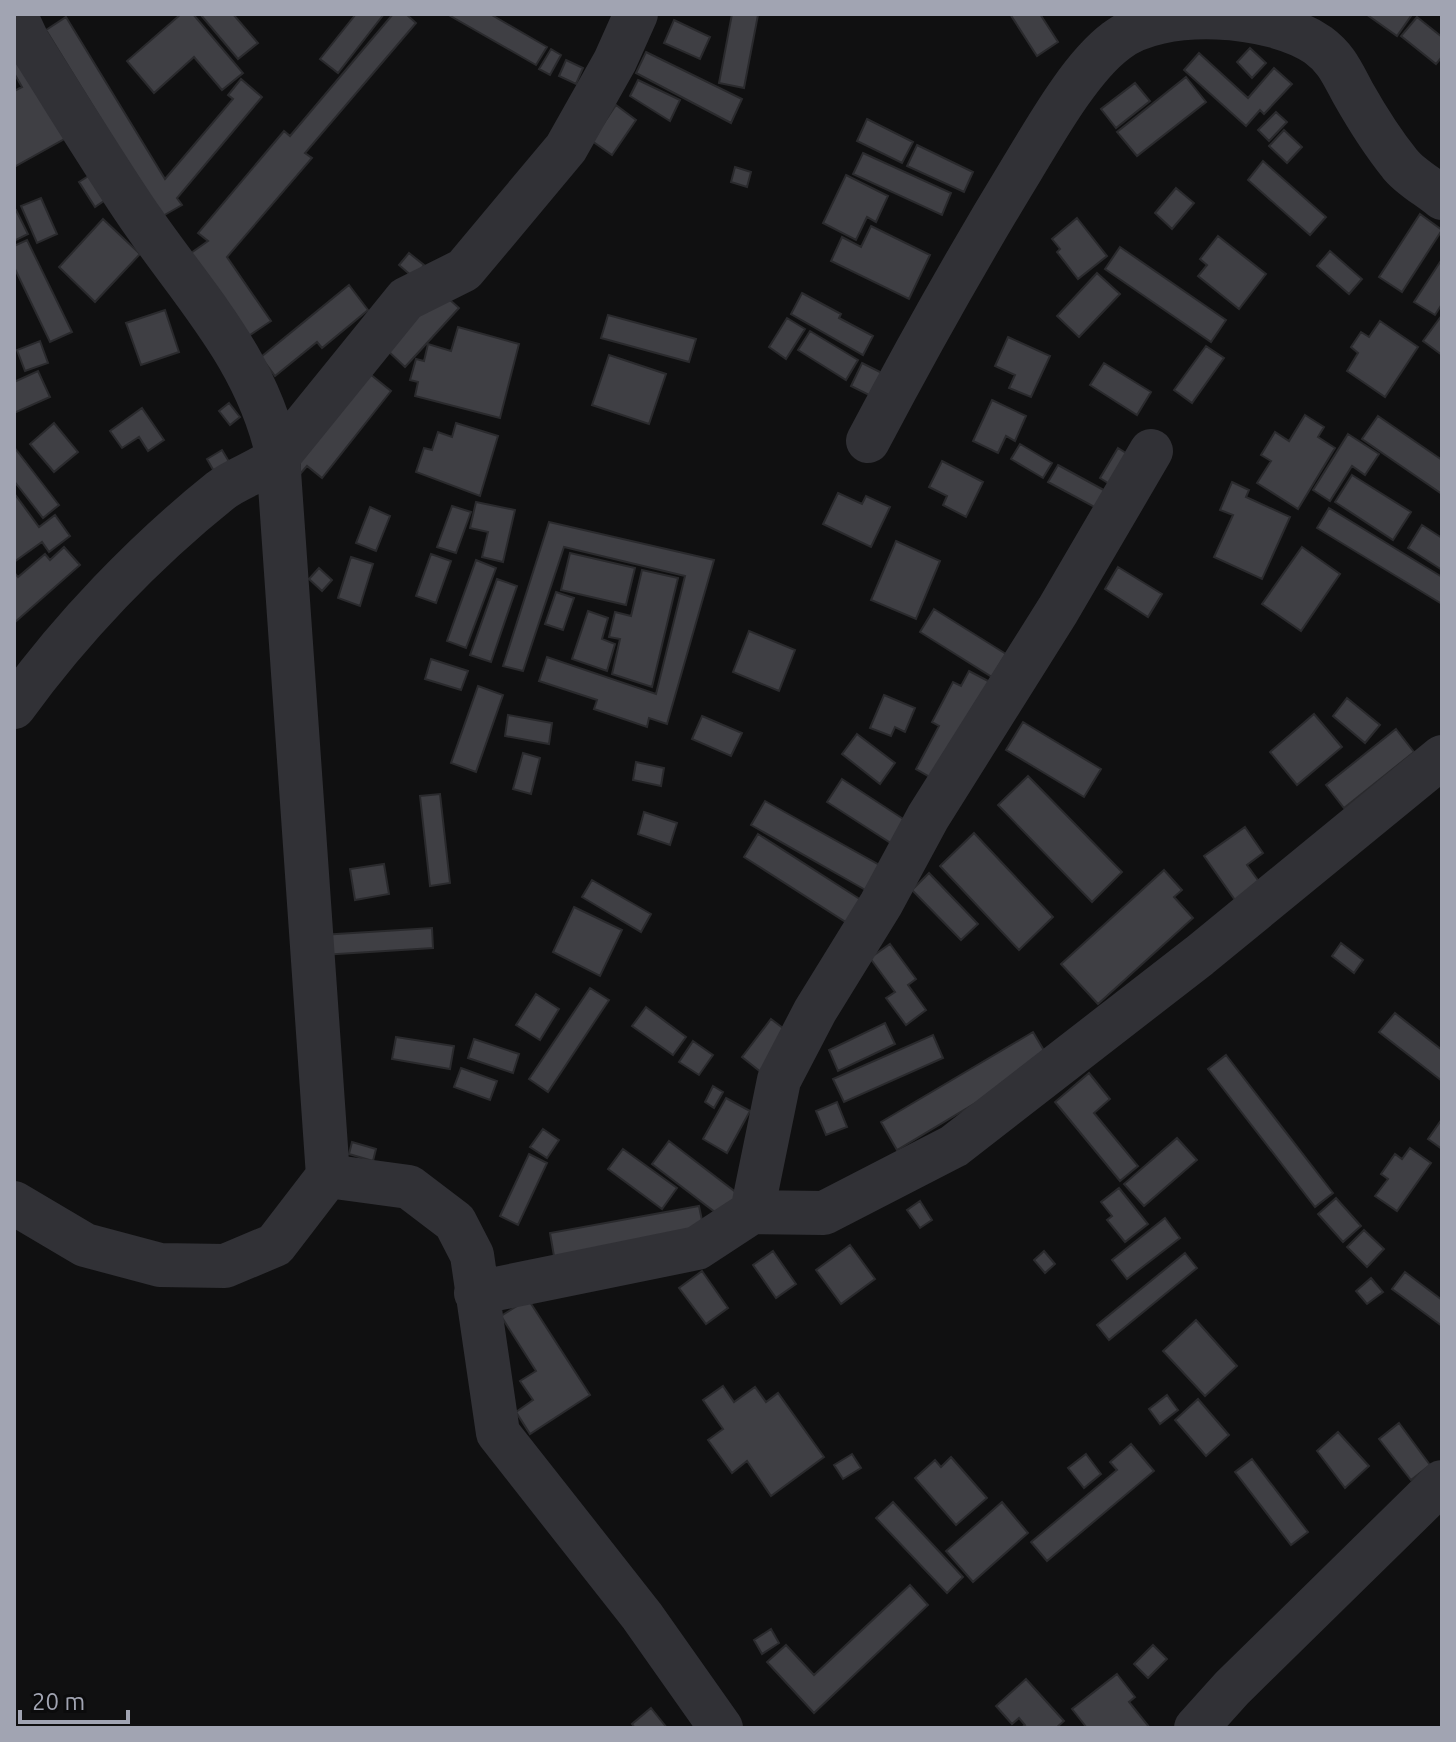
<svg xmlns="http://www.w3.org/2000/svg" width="1456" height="1742" font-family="Ubuntu,sans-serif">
	<rect width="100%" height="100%" fill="#101011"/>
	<path fill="#3f3f44" stroke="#2a2a2d" stroke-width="2" d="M181 14H193L243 73 222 90 194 57 154 93 127 61Z
		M200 14H233L258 43 238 59Z
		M356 14H384L338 73 320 59Z
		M393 14H406L416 23 305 153 312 158 227 257 271 321 247 337 191 253 208 241 198 233 284 131 290 136Z
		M447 14H490L547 47 536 65Z
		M732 14 758 15 744 88 719 83Z
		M1010 14H1040L1058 42 1037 56Z
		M1366 14H1409L1411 16 1397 36Z
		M66 17 165 179 233 99 228 95 241 79 262 97 177 198 182 205 161 217 46 30Z
		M1417 17 1442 37V57L1436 64 1401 36Z
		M674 20 710 37 700 59 664 43Z
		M14 25 75 133 14 167V91L22 87 14 73Z
		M1250 48 1266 63 1252 78 1237 62Z
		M551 49 561 55 550 75 539 69Z
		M646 52 742 99 731 123 636 73Z
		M1199 53 1248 98 1274 68 1292 84 1264 114 1260 110 1246 126 1184 70Z
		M566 60 583 68 576 84 559 76Z
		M1186 77 1206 102 1137 156 1117 132Z
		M638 80 680 100 670 121 630 96Z
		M1135 83 1150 101 1116 128 1101 109Z
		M616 105 636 120 612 155 592 141Z
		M1276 112 1287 122 1269 141 1258 130Z
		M867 119 913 142 902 163 857 141Z
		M1284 130 1302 147 1287 163 1269 146Z
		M917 145 973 172 964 192 907 166Z
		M863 153 951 193 942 215 853 174Z
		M1263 161 1326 217 1310 235 1248 180Z
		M735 167 751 172 747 187 731 182Z
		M98 170 114 194 95 207 79 182Z
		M846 175 888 196 876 222 867 217 856 240 823 223Z
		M1176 188 1194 203 1172 229 1155 213Z
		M41 198 57 234 37 243 21 206Z
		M16 210 28 234 14 241V211Z
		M1420 214 1442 230 1402 292 1379 277Z
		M1077 218 1107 256 1078 279 1057 252 1060 249 1052 239Z
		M103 219 140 254 95 302 59 267Z
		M871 226 930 255 909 299 831 261 842 237 861 247Z
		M1218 236 1266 274 1239 309 1198 276 1207 265 1200 259Z
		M27 240 72 332 50 342 14 267V246Z
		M1120 247 1226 320 1211 342 1105 269Z
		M1330 251 1362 279 1349 294 1317 266Z
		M409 253 424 265 414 278 399 265Z
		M1442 259V304L1435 315 1414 302Z
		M1097 273 1120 294 1079 337 1057 316Z
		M349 285 368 310 322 348 317 342 275 376 261 357Z
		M440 291 459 308 405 367 387 350Z
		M802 293 841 314 839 318 873 336 863 355 791 314Z
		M165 310 179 352 141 365 126 323Z
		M608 315 696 339 689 362 601 338Z
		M1442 315V355L1423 341Z
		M787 318 805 329 786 359 769 347Z
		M1380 321 1418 347 1385 397 1347 371 1358 353 1351 347 1361 332 1369 337Z
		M458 327 519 344 500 418 415 396 418 382 410 380 416 359 424 361 428 344 451 351Z
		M810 331 858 360 846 380 798 350Z
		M1008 337 1050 356 1031 397 1009 388 1015 375 995 366Z
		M40 341 48 363 25 371 17 350Z
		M1206 346 1224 358 1192 403 1174 390Z
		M609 355 666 374 649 424 592 405Z
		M862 363 886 375 875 398 851 386Z
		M1104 363 1151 392 1137 415 1090 385Z
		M38 371 50 397 14 413V382Z
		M370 374 391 391 322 478 307 466 300 474V444Z
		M992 400 1026 416 1015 441 1006 436 998 453 973 441Z
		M229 403 240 417 230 425 219 411Z
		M142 408 164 440 148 451 139 437 122 448 110 431Z
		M1305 415 1324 427 1318 437 1335 448 1298 509 1257 483 1271 461 1261 455 1275 432 1289 441Z
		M1378 416 1442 460V494L1362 439Z
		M54 423 78 452 54 472 30 444Z
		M456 423 498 436 480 496 416 472 424 448 432 450 438 432 452 437Z
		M1348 434 1379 454 1365 475 1352 466 1330 501 1313 490Z
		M1020 444 1052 463 1043 478 1011 459Z
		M14 447 59 505 43 518 14 481Z
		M1118 448 1137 460 1119 490 1100 478Z
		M222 450 234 470 219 480 207 459Z
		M942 461 983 482 966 517 943 505 947 496 929 487Z
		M1058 465 1111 494 1102 511 1048 482Z
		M1352 475 1411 512 1393 540 1335 502Z
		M1232 482 1249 490 1246 497 1290 517 1262 579 1214 557 1233 515 1220 510Z
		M14 493 39 527 55 515 70 536 49 552 42 542 14 562Z
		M838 493 862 504 866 496 890 507 871 547 823 524Z
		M476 502 515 510 503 562 482 557 488 532 470 528Z
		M452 506 471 512 456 553 437 547Z
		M370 507 390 516 376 551 356 543Z
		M1329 508 1442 577V604L1317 528Z
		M549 522 714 560 667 724 649 718 647 727 594 709 597 700 539 681 547 657 656 694 685 576 564 547 523 671 503 666Z
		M1422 525 1442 538V570L1408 548Z
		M896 541 940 561 916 619 871 600Z
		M64 547 80 565 14 623V572L18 577 45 554 50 560Z
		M1302 547 1340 574 1301 631 1262 604Z
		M570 553 635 568 626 605 561 590Z
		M431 554 451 561 436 603 416 596Z
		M351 557 373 564 360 606 338 598Z
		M476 560 496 568 466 648 447 641Z
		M1118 567 1162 594 1148 617 1105 589Z
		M319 568 332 580 322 591 309 579Z
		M642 570 678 578 652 687 612 674 620 639 609 637 615 612 631 616Z
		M497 579 517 586 491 662 470 655Z
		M556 592 574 598 563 630 545 624Z
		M934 609 1006 654 992 677 920 632Z
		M588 611 608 618 602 639 615 644 607 671 572 659Z
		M749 631 795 650 779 691 733 672Z
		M431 659 468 671 461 690 425 679Z
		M969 671 990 682 937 781 916 769 939 726 932 722 953 682 961 686Z
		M478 686 503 695 476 772 451 763Z
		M884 695 915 708 905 732 895 727 891 736 870 728Z
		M1347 698 1380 725 1365 743 1333 716Z
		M1314 714 1342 747 1297 785 1270 752Z
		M508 715 552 723 549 744 505 736Z
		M702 716 742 733 731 756 692 739Z
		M1023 722 1101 769 1084 797 1006 750Z
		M1396 729 1414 752 1344 808 1326 785Z
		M857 734 895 763 880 784 842 754Z
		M523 753 540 758 531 794 513 789Z
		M636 762 664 768 661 786 633 780Z
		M1028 776 1122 872 1092 902 998 805Z
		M842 779 914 826 900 849 827 802Z
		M440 794 450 883 430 886 420 796Z
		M765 801 890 871 876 896 751 825Z
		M644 812 677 823 670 845 638 834Z
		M1245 827 1263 853 1247 865 1260 883 1235 900 1204 856Z
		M974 833 1053 917 1019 950 940 866Z
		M758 834 869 905 855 928 744 857Z
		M384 864 389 894 355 900 350 869Z
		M1164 870 1182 890 1174 897 1193 918 1098 1004 1061 964Z
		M929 873 978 924 961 940 912 890Z
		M592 880 651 914 641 932 582 897Z
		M574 907 622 930 600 976 553 952Z
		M432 928 433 948 322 955 321 935Z
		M1341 943 1363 960 1354 973 1332 956Z
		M890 944 916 979 908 985 926 1010 906 1025 886 998 895 992 870 958Z
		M590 988 609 1000 548 1092 529 1079Z
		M536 994 559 1009 540 1040 516 1025Z
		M646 1007 686 1037 673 1055 632 1026Z
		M1395 1013 1442 1050V1081L1379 1032Z
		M771 1019 792 1035 762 1073 742 1057Z
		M885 1023 895 1044 838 1071 829 1050Z
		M1033 1032 1049 1059 897 1150 881 1122Z
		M933 1035 943 1058 844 1102 833 1079Z
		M396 1037 454 1046 450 1069 392 1059Z
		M474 1039 519 1054 513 1073 468 1058Z
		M693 1041 713 1055 699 1075 679 1062Z
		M1226 1055 1333 1193 1315 1207 1208 1069Z
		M461 1068 497 1081 490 1100 454 1087Z
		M1089 1073 1110 1099 1094 1113 1138 1166 1120 1181 1055 1102Z
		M713 1086 723 1092 714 1108 705 1102Z
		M726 1098 750 1111 727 1153 703 1139Z
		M837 1102 847 1127 826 1135 816 1111Z
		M1442 1119V1149L1428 1139Z
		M543 1129 559 1140 547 1158 530 1147Z
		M1177 1138 1197 1160 1144 1206 1124 1184Z
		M669 1141 742 1197 724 1219 652 1164Z
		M352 1142 376 1149 373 1161 349 1154Z
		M1410 1148 1431 1163 1397 1211 1375 1196 1388 1179 1381 1174 1395 1154 1402 1159Z
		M623 1149 677 1188 662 1209 608 1169Z
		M529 1154 547 1163 518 1225 500 1216Z
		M1119 1188 1148 1224 1125 1242 1107 1220 1112 1216 1101 1202Z
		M1336 1198 1361 1226 1343 1242 1318 1214Z
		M920 1201 932 1220 920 1228 907 1210Z
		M699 1206 705 1235 555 1262 550 1233Z
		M1165 1218 1180 1238 1127 1279 1112 1260Z
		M1364 1230 1384 1249 1367 1267 1347 1247Z
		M850 1245 875 1279 841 1304 816 1270Z
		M773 1251 796 1284 776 1298 753 1265Z
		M1044 1251 1055 1264 1045 1273 1034 1260Z
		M1185 1253 1197 1268 1109 1340 1097 1325Z
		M702 1271 728 1308 706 1324 679 1288Z
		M1405 1272 1442 1300V1326L1392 1289Z
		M1371 1278 1383 1292 1367 1304 1356 1291Z
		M528 1299 590 1395 530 1434 516 1412 533 1400 520 1381 536 1371 501 1316Z
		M1196 1320 1237 1366 1205 1396 1163 1351Z
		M723 1386 734 1402 755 1387 766 1402 778 1393 824 1457 771 1496 747 1461 732 1473 708 1440 723 1429 703 1400Z
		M1167 1395 1178 1410 1160 1424 1149 1409Z
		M1198 1399 1229 1435 1206 1456 1175 1420Z
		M1399 1423 1430 1465 1411 1480 1379 1439Z
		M1338 1432 1369 1466 1345 1488 1317 1451Z
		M1131 1444 1154 1471 1047 1561 1031 1542 1117 1470 1110 1462Z
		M852 1454 861 1468 843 1479 834 1465Z
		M1086 1454 1101 1474 1084 1488 1068 1468Z
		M951 1457 987 1498 956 1525 915 1478 935 1460 941 1467Z
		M1252 1459 1308 1532 1291 1545 1235 1472Z
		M893 1502 963 1577 947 1593 876 1518Z
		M1002 1502 1028 1533 973 1582 946 1551Z
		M910 1585 928 1605 814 1713 767 1662 786 1645 814 1675Z
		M771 1629 779 1643 762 1654 754 1640Z
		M1153 1645 1167 1659 1148 1678 1134 1664Z
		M1117 1674 1135 1697 1129 1702 1150 1728H1087L1072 1709Z
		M1026 1679 1064 1721 1056 1728H1021L1025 1725 1019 1718 1012 1724 996 1706Z
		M651 1708 667 1728H635L632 1724Z"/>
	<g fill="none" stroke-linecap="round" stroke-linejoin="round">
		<path stroke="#313136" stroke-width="44" d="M868 441C917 348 968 257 1023 167 1046 129 1081 67 1116 41 1161 5 1272 13 1318 45 1337 59 1342 73 1353 93 1366 116 1383 143 1400 164 1410 177 1429 187 1442 198
			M14 707C70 629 145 551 220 491 238 477 260 472 278 457L406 299 464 270 566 148 615 61 636 14
			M328 1176 409 1187 455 1222 472 1255 498 1433 642 1616 721 1728
			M14 1203 85 1245 160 1265 225 1266 275 1245 328 1176 278 457C256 355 189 291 133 207 97 153 63 97 28 42L15 14
			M752 1212 779 1080 815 1011 881 904 928 817 1058 610 1151 451
			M476 1293 697 1248 752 1212 824 1213 954 1146 1199 956 1442 757
			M1196 1728 1232 1688 1442 1482"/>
	</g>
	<rect width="1456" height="1742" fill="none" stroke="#a1a4b2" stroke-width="32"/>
	<path d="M20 1710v12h108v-12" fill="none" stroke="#a1a4b2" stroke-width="4"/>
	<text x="32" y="1710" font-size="24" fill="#a1a4b2" stroke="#0b0b0c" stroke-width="6" paint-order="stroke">20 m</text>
</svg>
